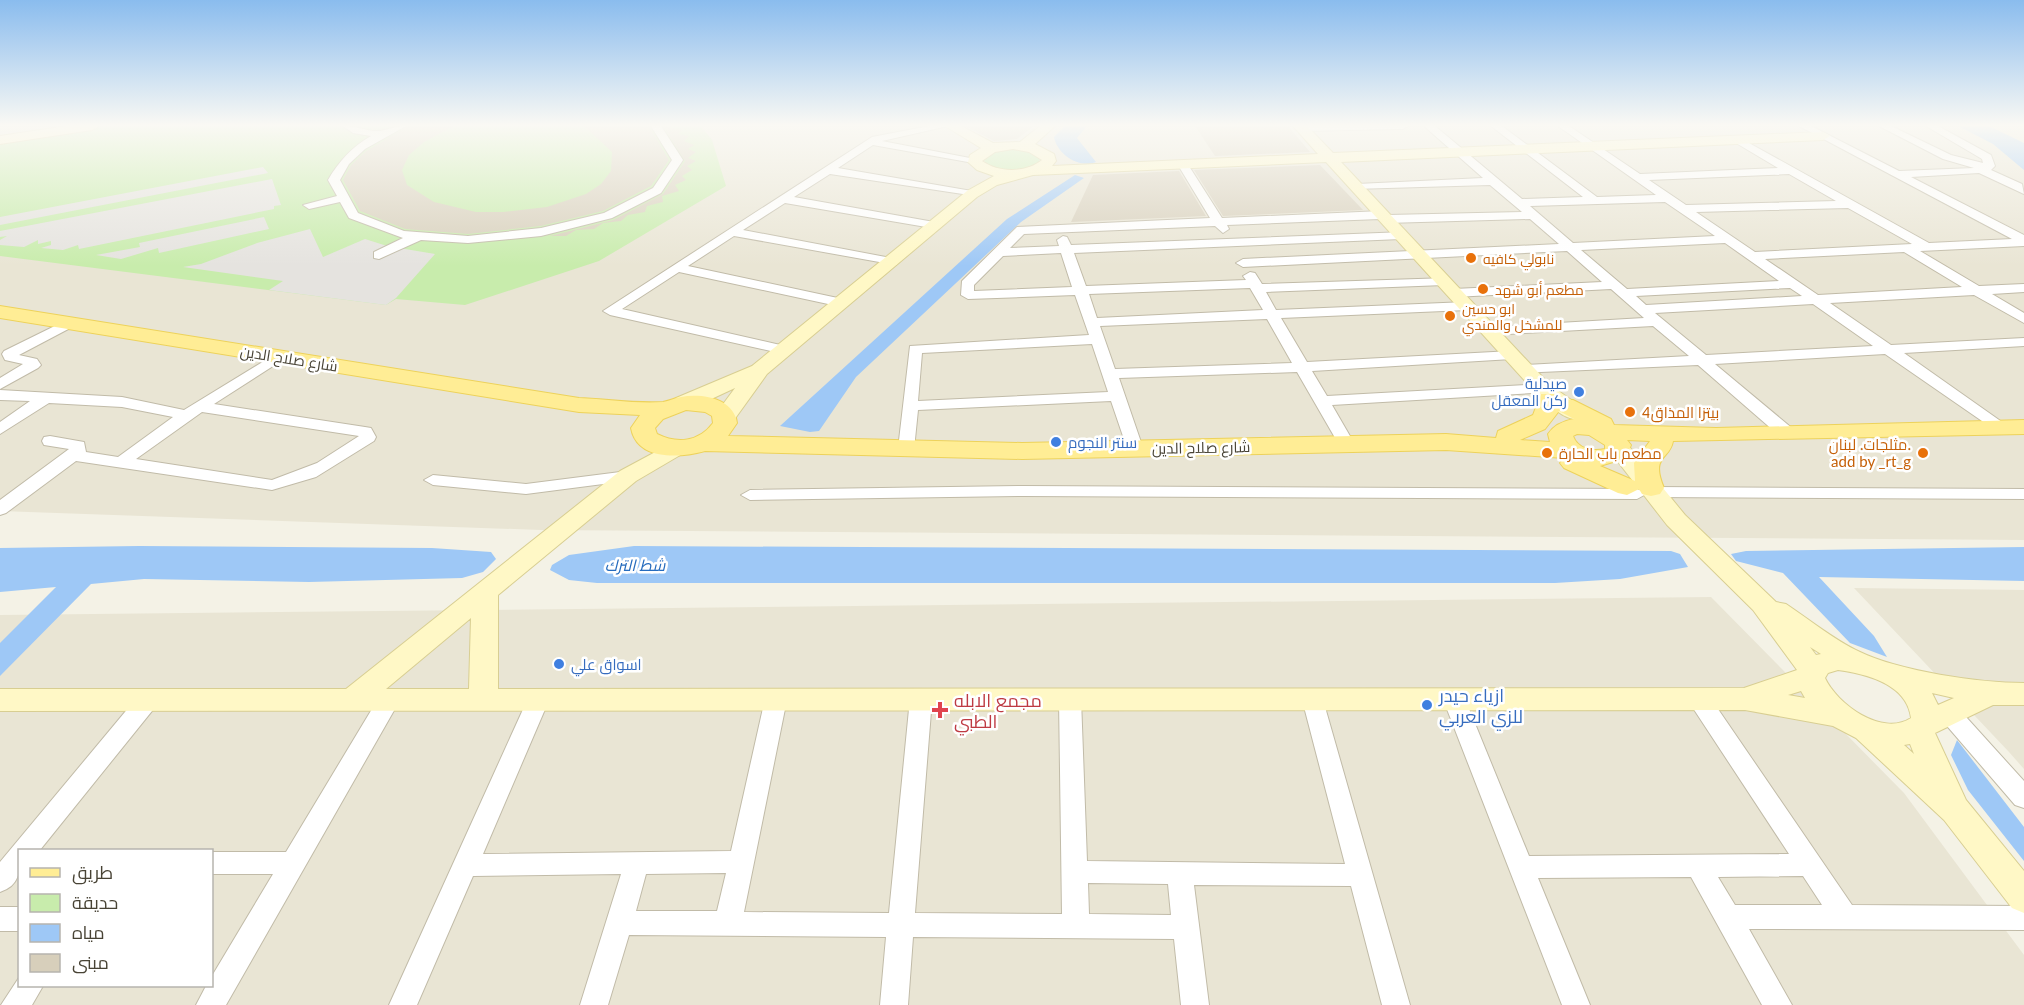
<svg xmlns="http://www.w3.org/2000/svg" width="2024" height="1005" font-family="Lato,Cairo,sans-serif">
	<rect width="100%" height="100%" fill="#f4f2e6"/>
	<path fill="#e9e5d4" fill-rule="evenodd" d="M0 126H2024V540L541 530 0 511Z
		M1854 588 2024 590V769L2009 752Z
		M1711 597 1904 793 2024 955V1005H0V615ZM20 850H212V986H20Z"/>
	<path fill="#c8ecac" d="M106 126H701L712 140 726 186 599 261 465 305 396 299 386 305 0 256V143Z
		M1010 148 1027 150 1040 158 1039 162C1026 172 996 173 984 161L987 154Z"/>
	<path fill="#e5e3df" d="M263 167 268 173 0 225V217Z
		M272 179 281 205 274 206V209L79 249 78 245 63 250 41 248 51 245V241L38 244V240L24 247 0 245V240L7 236 0 237V231Z
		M264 217 269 229 159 253 158 248 121 259 96 255 140 247 139 243Z
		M310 229 323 257 365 239 387 246 435 254 396 298 386 305 269 290 283 281 183 267 201 264 257 243Z"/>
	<path fill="#9ec8f6" d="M1065 126H1087L1077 138 1096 162C1079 169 1057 154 1054 137Z
		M1958 126H1989L2024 143V170L1993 144Z
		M1075 175 1084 178 1021 222 856 377 819 431 810 432 780 426 1007 219Z
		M139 546 432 548 491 552 496 559 483 572 462 578 309 582 144 579 91 584 0 676V643L56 587 0 592V548Z
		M634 546 1671 551 1680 554 1688 567 1620 579 1555 583H597L569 580 550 570 552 565 569 555Z
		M2024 547V581L1819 577 1874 636 1887 657 1850 643 1783 573 1736 561 1731 554 1746 551Z
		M1957 740 2024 827V861L1968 790 1951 755Z"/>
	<path fill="#d7cfbb" d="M408 126H454L424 142 409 155 402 170 407 185 434 202 476 212H503L547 207 586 194 601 184 611 171 612 152 584 126H649L669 160 651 186 603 211 541 226 468 234 405 229 360 211 343 180 351 165 366 151Z
		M663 126 682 130 678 134 689 136 684 141 694 145 688 149 696 152 688 158 696 161 687 166 692 170 682 176 686 180 675 185 679 191 662 196 663 202 647 206 645 212 628 215 621 221 603 223 594 229 576 230 566 236H550L613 220 663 194 685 161Z
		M965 126H1034L1017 139 994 141Z
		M1195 126H1288L1310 152 1215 156Z
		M1320 165 1363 210 1223 216 1194 170Z
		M1179 171 1206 216 1071 222 1093 175Z"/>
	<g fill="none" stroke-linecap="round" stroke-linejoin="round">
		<defs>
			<path id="street" d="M343 126C355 125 365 131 377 131 387 131 395 125 406 126L365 149 349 164 340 180 358 213 404 231 468 236 541 228 604 213 653 188 672 160 651 126H661L683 160 661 193 612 218 541 236 468 243 421 240 379 259 374 258V252L403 238 349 218 340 202 309 209 303 205 337 196 328 180C339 161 352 147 371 136L353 133Z
				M929 126H948L882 141 975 159 979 160V164L873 145 838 168 972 191 976 192V196L830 174 794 197 934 222 940 226 938 229 785 203 743 230 891 258 898 262 896 265 734 236 688 266 847 300V306L842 307 679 272 622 309 789 347 791 350 789 353 784 354 610 315 603 311 872 137Z
				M1303 126H1408L1403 129 1299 131 1298 129Z
				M1424 126H1435L1522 199 1583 197 1491 126H1502L1597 197 1656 195 1558 126H1569L1640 174 1778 168 1731 140 1740 138 1929 243 2012 239 1799 126H1811L1899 171 1974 168 1943 159 1879 126H1891L1951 155 1983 163 1982 159 1926 126H1938L1991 155 1995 166 1991 170 2022 184 2024 194 1979 173 1911 177 2024 235V246L1920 251 1979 286 2024 284V292L1992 294 2024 313V323L1974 295 1830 303 1891 345 2024 338V346L1904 353 2009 427 2007 430H1995L1885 354 1715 364 1793 429 1795 433 1793 437H1781L1698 365 1521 373 1518 370 1521 367 1526 365 1689 356 1653 326 1490 335 1483 331 1490 327 1644 318 1611 289 1454 297 1447 293 1454 289 1602 282 1567 251 1243 267 1236 263 1243 259 1559 244 1530 219 1386 223 1380 219 1227 225 1229 229 1223 233 1215 226 1024 234 1010 248 1059 246 1057 240 1063 236 1067 237 1071 245 1405 232 1407 235 1401 239 1074 253 1086 286 1246 280 1243 276 1250 272 1255 273 1262 284 1449 278V284L1444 285 1266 292 1276 310 1467 302 1474 306 1467 310 1281 318 1307 362 1512 351 1519 355 1512 359 1312 371 1327 396 1543 384 1551 389 1549 392 1332 405 1354 443 1346 448 1338 443 1297 372 1119 378 1143 448 1141 452H1129L1127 448 1111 401 918 410 914 449 906 454 898 449 910 346 1089 335 1075 295 968 299 961 295 962 281 1017 227 1210 218 1178 165 1179 163H1187L1222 218 1382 211 1388 215 1522 212 1490 185 1353 189V185L1357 184 1483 178ZM1789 174 1836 201 1686 205 1649 180ZM1665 202 1715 236 1573 243 1530 206ZM1848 208 1912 244 1755 252 1696 212ZM1725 243 1779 281 1627 289 1581 250ZM1904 252 1962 287 1818 295 1765 259ZM1061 253 1072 287 974 291V285L1003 256ZM1250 288 1263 310 1097 318 1089 294ZM1790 288 1802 296 1646 305 1636 296ZM1813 304 1873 346 1706 355 1655 313ZM1267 319 1292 363 1115 369 1100 326ZM1092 344 1108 392 918 401 922 353Z
				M69 319 76 323 74 326 19 355 37 359 41 365 38 368 0 389V378L23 364 5 360 2 354 4 351Z
				M279 352 286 356 284 359 214 404 365 427 371 428 376 437 374 441 316 477 272 490 76 461 6 513 0 515V500L69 449 44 445 42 441 44 437 50 436 84 442 86 452 118 457 173 417 122 407 49 403 0 434V422L30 401 0 400V390L122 397 184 410ZM202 412 359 436 317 463 272 480 136 459Z
				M628 471 634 472 637 476 634 480 526 494 433 485 424 480 433 475 526 484Z
				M1024 486 1637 489 1644 492 1653 487 2024 489V499L1653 497 1646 494 1637 499 1024 496 750 500 741 495 750 490Z
				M776 691 784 693 787 699 744 912 889 913 910 699 913 693 921 691 929 693 932 699 915 913 1062 914 1059 699 1062 693 1070 691 1078 693 1081 699 1087 861 1345 864 1302 699 1305 693 1313 691 1321 693 1410 1005H1382L1351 886 1194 885 1209 1005H1181L1174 939 913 937 908 1005H880L886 937 629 935 608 1005H580L621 874 473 876 417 1005H389L530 694 538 692 546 694 549 700 483 854 731 851 765 699 768 693ZM726 873 717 911H636L646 874ZM1088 883 1168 884 1171 915 1089 914Z
				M1454 691 1462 693 1465 699 1529 856 1789 854 1691 705 1688 699 1691 693 1699 691 1707 693 1852 905 2024 906V930L1749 929 1792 1005H1762L1691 877 1538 878 1590 1005H1562L1443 699 1446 693ZM1803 876 1822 905H1735L1718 877Z
				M148 692 156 694 159 700 156 706 40 850H20C20 870 21 885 0 892V862L140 694Z
				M389 692 397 694 400 700 226 1005H196L206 986H212V976L273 874H212V852H286L381 694Z
				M1949 704 1957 707 2024 781V808L2015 805 1941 719 1938 713 1941 707Z
				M0 907H20V931H0Z
				M20 976V986H43L32 1005H1Z"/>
			<path id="secondary" d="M67 126H99L92 130 0 144V136Z
				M945 126H961L993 143 1020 142 1040 126H1055L1035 144 1054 154 1056 161 1052 166 1318 154 1293 126H1307L1333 153 1823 132 1830 136 1823 140 1341 162 1550 385 1584 409 1587 414 1584 419C1565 423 1549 404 1536 393L1326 162 1033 175 997 185 977 197 767 374 734 420H718L715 415 735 388 692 408H676L673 403 676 398 752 366 967 191 994 176 977 170 968 162 970 155 981 148ZM1013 149 1029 152 1042 160C1026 173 999 173 982 161L995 152Z
				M674 442 682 444 685 449 682 454 636 481 498 595V689L1744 688 1797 670 1753 610 1667 525 1608 449 1611 444H1627L1685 515 1776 602 1786 604C1810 620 1834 640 1860 652 1899 671 1980 683 2024 683V705H1993L1935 733 1966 800 2024 871V913L2012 908 1944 820 1856 738 1833 726 1745 710 0 711V689H346L620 471ZM471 618 469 689H386ZM1810 647 1821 654 1816 655ZM1838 670C1867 674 1907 684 1911 718 1882 737 1837 704 1825 678L1828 673ZM1801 691 1805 698 1788 695ZM1932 693 1954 698 1938 705ZM1910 744 1914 754 1904 745Z"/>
			<path id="primary" d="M0 306 579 398C606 399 636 404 663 402 669 401 675 398 681 397 703 393 734 399 737 423L728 436 1022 443 1446 434 1496 438 1498 431 1533 415 1541 394H1557L1561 399 1573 400 1611 419 1614 425 1716 428 2024 420V434L1673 441C1670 460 1650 455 1664 488L1660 494 1651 496 1642 494 1639 489 1627 495 1618 493 1564 468 1560 463 1564 458 1446 450 1022 459 705 451C680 458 637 461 631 428L640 415 579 412 0 318ZM686 410 705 412 712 416 713 423C699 442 677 444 657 434L655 428 663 419ZM1559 411 1574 419C1563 421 1554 425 1548 434L1550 442 1520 440 1545 429ZM1577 434 1589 435 1605 445V449C1592 452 1578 449 1573 436ZM1627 440 1650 441 1634 463 1635 481 1600 466 1626 458 1631 445Z"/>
		</defs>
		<use href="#street" stroke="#c1bba8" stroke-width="2"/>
		<use href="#secondary" stroke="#d8ce92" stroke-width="2"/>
		<use href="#primary" stroke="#edd25b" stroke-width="2"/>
		<use href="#street" fill="#fff" fill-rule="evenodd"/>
		<use href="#secondary" fill="#fff8c6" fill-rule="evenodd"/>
		<use href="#primary" fill="#ffed95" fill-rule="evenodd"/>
	</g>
	<linearGradient id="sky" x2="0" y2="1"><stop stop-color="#8abcee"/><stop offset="0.47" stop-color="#faf9f4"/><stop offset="1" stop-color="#faf9f4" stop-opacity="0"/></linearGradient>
	<rect width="2024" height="266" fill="url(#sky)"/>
	<g fill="#e8710a" stroke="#fff" stroke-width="2">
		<circle cx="1471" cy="258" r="6"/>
		<circle cx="1483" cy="289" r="6"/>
		<circle cx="1450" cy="316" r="6"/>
		<circle cx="1630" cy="412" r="6"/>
		<circle cx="1547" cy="453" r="6"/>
		<circle cx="1923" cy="453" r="6"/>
	</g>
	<g fill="#3f7fe0" stroke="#fff" stroke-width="2">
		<circle cx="1579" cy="392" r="6"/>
		<circle cx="1056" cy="442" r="6"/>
		<circle cx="559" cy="664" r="6"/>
		<circle cx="1427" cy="705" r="6"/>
	</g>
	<path fill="#e0444e" stroke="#fff" stroke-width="2" d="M937 701h6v6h6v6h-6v6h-6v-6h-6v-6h6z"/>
	<g text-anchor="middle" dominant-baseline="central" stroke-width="5" stroke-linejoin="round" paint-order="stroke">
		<g font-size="14" fill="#c56008" stroke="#fff" text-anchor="start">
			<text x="1483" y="258">نابولي كافيه</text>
			<text x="1495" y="289">مطعم أبو شهد</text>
			<text x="1462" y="308">ابو حسين<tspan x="1462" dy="16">للمشخل والمندي</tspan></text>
		</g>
		<g font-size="15" fill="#484335" stroke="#fff">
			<text transform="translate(289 358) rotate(9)">شارع صلاح الدين</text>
			<text transform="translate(1201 447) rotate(-1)">شارع صلاح الدين</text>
		</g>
		<g font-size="15" fill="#366cbe" stroke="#fff" text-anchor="start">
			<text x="1567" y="383" text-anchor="end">صيدلية<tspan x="1567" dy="17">ركن المعقل</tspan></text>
			<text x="1068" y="442">سنتر النجوم</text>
			<text x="571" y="664">اسواق علي</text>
		</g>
		<g font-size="15" fill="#c56008" stroke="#fff" text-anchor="start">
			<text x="1642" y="412">بيتزا المذاق4</text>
			<text x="1911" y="444" text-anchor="end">مثلجات. لبنان.<tspan x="1911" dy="17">add by _rt_g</tspan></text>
			<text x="1559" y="453">مطعم باب الحارة</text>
		</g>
		<g font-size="16" font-style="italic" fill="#256bbd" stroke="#fff">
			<text x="635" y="564">شط الترك</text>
		</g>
		<g font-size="18" fill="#366cbe" stroke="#fff" text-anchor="start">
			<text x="1439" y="695">ازياء حيدر<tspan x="1439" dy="21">للزي العربي</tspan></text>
		</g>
		<g font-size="18" fill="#be3a42" stroke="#fff" text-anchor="start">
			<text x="954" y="700">مجمع الابله<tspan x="954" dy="21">الطبي</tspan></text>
		</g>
	</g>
	<rect x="18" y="849" width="195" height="138" fill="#ffffff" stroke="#b6b4ae" stroke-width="1.5"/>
	<rect x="30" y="868" width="30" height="9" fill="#ffed95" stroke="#b6b4ae" stroke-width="1.5"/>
	<text x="72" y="879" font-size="18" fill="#484335">طريق</text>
	<rect x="30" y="894" width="30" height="18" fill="#c8ecac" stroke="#b6b4ae" stroke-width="1.5"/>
	<text x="72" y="909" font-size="18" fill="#484335">حديقة</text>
	<rect x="30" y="924" width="30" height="18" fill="#9ec8f6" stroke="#b6b4ae" stroke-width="1.5"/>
	<text x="72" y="939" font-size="18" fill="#484335">مياه</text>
	<rect x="30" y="954" width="30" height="18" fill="#d7cfbb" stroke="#b6b4ae" stroke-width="1.5"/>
	<text x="72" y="969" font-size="18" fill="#484335">مبنى</text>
</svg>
